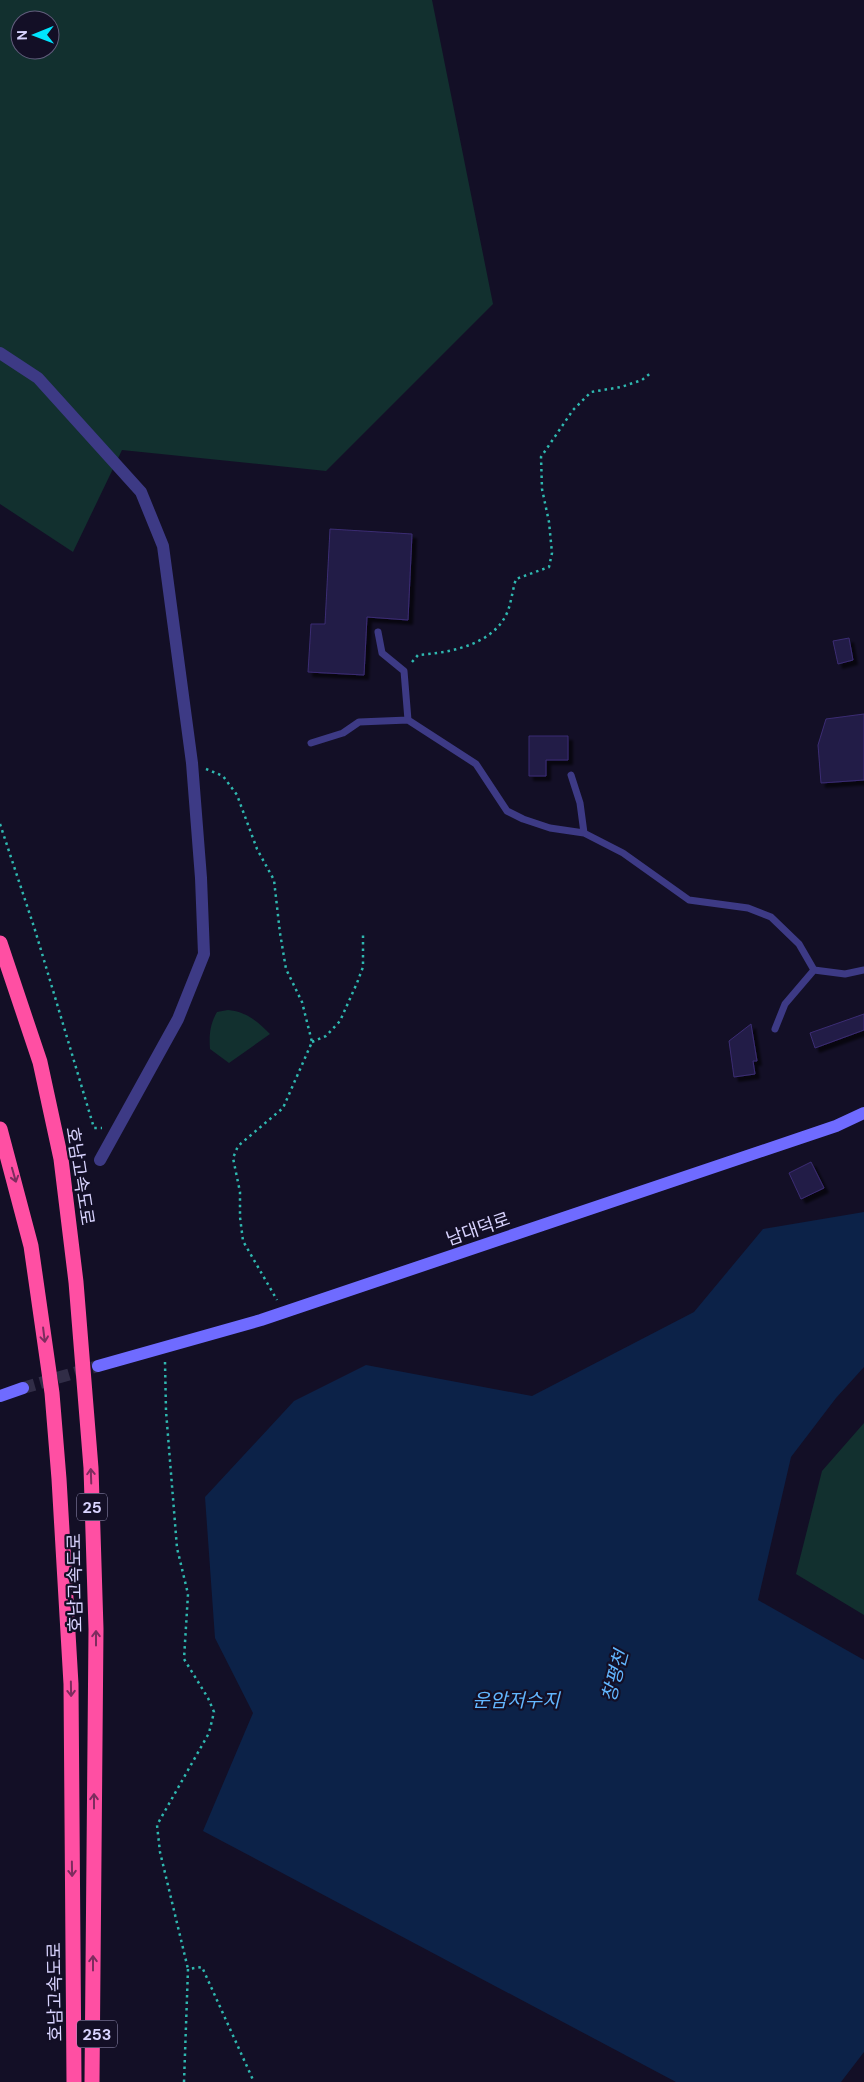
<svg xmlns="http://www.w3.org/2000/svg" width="864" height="2082" font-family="'DM Sans','Noto Sans KR',sans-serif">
	<defs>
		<filter id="shadow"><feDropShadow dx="4.5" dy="4.5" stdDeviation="1" flood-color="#0009"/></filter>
	</defs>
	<rect width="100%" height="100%" fill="#130f26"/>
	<path fill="#12302f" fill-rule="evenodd" d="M0 0H432L493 304 326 471 122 450 73 552 0 504ZM20 20H50V50H20Z
		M228 1010C247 1012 257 1021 270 1034L229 1063 210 1049C209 1035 210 1024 217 1012Z
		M864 1423V1615L796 1574 822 1471Z"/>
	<path fill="#0c2248" d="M864 1212V1367L836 1398 791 1457 758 1600 864 1660V2052L841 2082H676L203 1831 253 1713 215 1638 205 1497 294 1401 366 1365 532 1396 694 1312 763 1229Z"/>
	<path fill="#241b47" stroke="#3b2d73" filter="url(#shadow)" d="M330 529 412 534 408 620 367 617 364 675 308 672 311 624H325Z
		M849 638 853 660 838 664 833 641Z
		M864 714V780L821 783 818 745 826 719Z
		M529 736H568V760H546V776H529Z
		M864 1014V1030L815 1048 810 1033Z
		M751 1024 757 1061H753L755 1074 734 1077 729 1041Z
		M811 1162 824 1188 801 1199 789 1173Z"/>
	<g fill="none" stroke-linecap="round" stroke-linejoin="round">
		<path stroke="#312d47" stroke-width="12" stroke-dasharray="12 6" stroke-linecap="butt" d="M23 1388 98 1366"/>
		<path stroke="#2fb8b0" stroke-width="2.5" stroke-dasharray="2.5 4" stroke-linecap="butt" d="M412 662 418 655C447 653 489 646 505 617 511 607 512 591 516 579L549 567 552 553 549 522 542 489 541 457 573 410 591 392 621 387 642 380 652 372
			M206 769 223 776 237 795 257 849 274 880 280 933 286 969 302 1002 312 1042 283 1108 238 1146 233 1158 240 1192V1217L243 1241 277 1300
			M0 824 35 930 94 1128H102
			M312 1042 326 1036 340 1021 357 983 363 967V933
			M165 1362 166 1411 177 1548 188 1594 184 1659 208 1698 214 1712 209 1733 157 1825 160 1852 188 1969
			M184 2082 188 1969 202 1967 254 2082"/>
		<path stroke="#3d3a85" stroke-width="7" d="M378 632 382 653 404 671 408 720 476 764 507 811 523 819 550 828 584 833
			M311 743 343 733 359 722 408 720
			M571 775 580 803 584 833 623 853 689 900 748 908 771 917 799 944 814 970
			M775 1029 785 1004 814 970 845 974 864 970"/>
		<path stroke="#3d3a85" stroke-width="12" d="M0 353 38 378 141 492 163 546 192 763 201 878 204 954 178 1019 100 1160"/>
		<path stroke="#6f6bff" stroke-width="12" d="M98 1366 261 1320 836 1126 864 1113
			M0 1396 23 1388"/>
		<path stroke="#ff4fa3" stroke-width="15" d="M0 943 40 1062 61 1159 76 1282 91 1468 96 1629 92 2082
			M0 1129 31 1246 52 1393 59 1479 71 1684 74 2082"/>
	</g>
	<defs><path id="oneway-shaft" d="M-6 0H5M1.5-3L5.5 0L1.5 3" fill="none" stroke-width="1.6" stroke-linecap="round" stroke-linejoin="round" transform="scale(1.25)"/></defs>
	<g stroke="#7d2c5e">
		<use href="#oneway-shaft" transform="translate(14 1175) rotate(74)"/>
		<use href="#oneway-shaft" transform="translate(44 1335) rotate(83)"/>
		<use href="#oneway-shaft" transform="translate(91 1476) rotate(-92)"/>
		<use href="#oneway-shaft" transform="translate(96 1638) rotate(-90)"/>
		<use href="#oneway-shaft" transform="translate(71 1689) rotate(89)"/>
		<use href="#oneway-shaft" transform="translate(94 1801) rotate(-90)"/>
		<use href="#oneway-shaft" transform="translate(72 1869) rotate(89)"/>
		<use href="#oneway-shaft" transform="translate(93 1963) rotate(-90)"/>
	</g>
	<g text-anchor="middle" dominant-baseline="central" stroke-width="4.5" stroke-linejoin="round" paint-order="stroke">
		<g fill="#130f26" stroke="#9e99be" stroke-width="1">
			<rect x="77" y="1493.5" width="30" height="27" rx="4"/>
			<rect x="77" y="2020.5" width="40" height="27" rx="4"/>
		</g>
		<g font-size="16" font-weight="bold" fill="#d9d4ff">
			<text x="92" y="1507">25</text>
			<text x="97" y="2034">253</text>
		</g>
		<g font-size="18" fill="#d9d4ff" stroke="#130f26">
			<text transform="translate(80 1176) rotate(81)">호남고속도로</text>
			<text transform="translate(478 1229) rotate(-19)">남대덕로</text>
			<text transform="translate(75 1583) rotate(-91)">호남고속도로</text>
			<text transform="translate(55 1992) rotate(-91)">호남고속도로</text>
		</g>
		<g font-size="19" font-style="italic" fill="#62b6ff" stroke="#130f26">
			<text transform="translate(615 1676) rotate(-75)">창평천</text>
			<text x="516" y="1700">운암저수지</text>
		</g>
	</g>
	<g transform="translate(35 35) rotate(269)"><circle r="24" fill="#130f26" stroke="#625e7d"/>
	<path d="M0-4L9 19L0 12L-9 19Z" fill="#00e5ff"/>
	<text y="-8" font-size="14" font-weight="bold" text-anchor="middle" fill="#d9d4ff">N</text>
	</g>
</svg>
